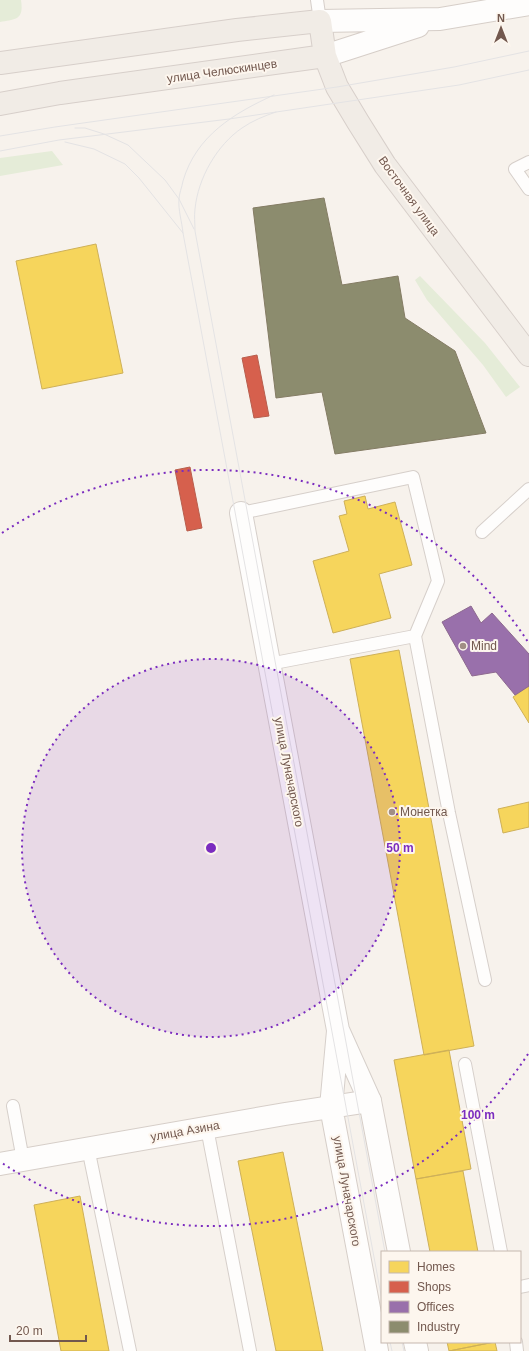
<svg xmlns="http://www.w3.org/2000/svg" width="529" height="1351" font-family="Arial,sans-serif">
	<rect width="100%" height="100%" fill="#f7f2ec"/>
	<path fill="#e5ecd8" d="M0 0H21C24 20 16 19 0 22Z
		M52 151 63 165 0 176V158Z
		M420 276 485 343 520 387 506 397 483 365 427 300 415 280Z"/>
	<path fill="#f6d55c" stroke="#ceb058" d="M96 244 123 373 42 389 16 261Z
		M365 496 368 509 395 502 412 565 379 574 391 618 333 633 313 561 349 551 339 516 347 514 344 501Z
		M399 650 474 1046 424 1055 350 659Z
		M529 686V723L513 697Z
		M529 802V827L503 833 498 809Z
		M449 1050 471 1169 416 1179 394 1060Z
		M283 1152 323 1351H276L238 1161Z
		M463 1171 478 1252H430L416 1179Z
		M80 1196 109 1351H61L34 1205Z
		M447 1342H494L449 1351Z
		M495 1342 497 1351H449Z"/>
	<path fill="#d6604d" stroke="#b85e4d" d="M257 355 269 416 254 418 242 358Z
		M190 467 202 528 187 531 175 470Z"/>
	<path fill="#9970ab" stroke="#8d698f" d="M471 606 481 623 492 613 529 654V686L515 695 496 672 472 676 442 622Z"/>
	<path fill="#8c8c6e" stroke="#847c64" d="M324 198 342 285 398 276 405 318 455 351 486 433 335 454 322 392 276 398 253 208Z"/>
	<g fill="none" stroke-linecap="round" stroke-linejoin="round">
		<defs>
			<path id="lane" d="M317 0 320 21
				M529 162 515 169 529 189
				M241 513 413 477 438 581 415 636 269 664
				M482 532 529 489
				M415 636 449 813 485 980
				M465 1064 501 1252
				M13 1106 23 1160
				M207 1128 250 1351
				M88 1148 130 1351
				M520 1287 529 1285
				M516 1342 517 1351"/>
			<path id="street" d="M241 513 338 1030 370 1101
				M331 1107 338 1031"/>
			<path id="secondary" d="M320 21 440 19 529 4
				M325 56 418 26
				M331 1107 377 1351
				M0 1164 285 1114 370 1101 399 1252
				M415 1342 417 1351"/>
			<path id="primary" d="M0 63 237 30 320 21 325 56 337 87 358 122 385 165 529 355
				M0 104 60 93 325 56"/>
		</defs>
		<use href="#lane" stroke="#d6cfca" stroke-width="14"/>
		<use href="#street" stroke="#d6cfca" stroke-width="24"/>
		<use href="#secondary" stroke="#d6cec8" stroke-width="24"/>
		<use href="#primary" stroke="#d7cfca" stroke-width="24"/>
		<use href="#lane" stroke="#fefdfc" stroke-width="12"/>
		<use href="#street" stroke="#fefdfc" stroke-width="22"/>
		<use href="#secondary" stroke="#fefdfc" stroke-width="22"/>
		<use href="#primary" stroke="#f1ece6" stroke-width="22"/>
		<path stroke="#e4e3e4" stroke-width="1" d="M274 95C234 113 196 136 183 181 182 187 179 194 179 199 178 210 182 222 183 233L382 1300
			M276 112C264 116 252 121 242 128 217 145 198 178 195 209 194 216 195 223 195 231L385 1252
			M75 128H85L104 134 128 145 165 180 179 199 194 229
			M0 136 55 127 337 87 454 67 529 51
			M65 142 94 149 125 164 139 178 183 233
			M0 151 59 140 229 119 459 85 529 70
			M390 1342 392 1351
			M402 1342 404 1351"/>
	</g>
	<circle cx="211" cy="848" r="189" fill="#7b2cbf" fill-opacity=".12"/>
	<g fill="none" stroke="#7b2cbf" stroke-width="2" stroke-dasharray="2 4">
		<circle cx="211" cy="848" r="189"/>
		<path d="M528 1054A378 378 0 0 1 2 1163M2 533A378 378 0 0 1 528 642"/>
	</g>
	<g fill="#a18e85" stroke="#fdf6ee" stroke-width="1.5">
		<circle cx="463" cy="646" r="4"/>
		<circle cx="392" cy="812" r="4"/>
	</g>
	<g text-anchor="middle" dominant-baseline="central" stroke-width="4" stroke-linejoin="round" paint-order="stroke">
		<g font-size="12" fill="#72584e" stroke="#fdf6ee">
			<text transform="translate(222 71) rotate(-8)">улица Челюскинцев</text>
			<text transform="translate(409 196) rotate(54)">Восточная улица</text>
			<text transform="translate(289 772) rotate(79)">улица Луначарского</text>
			<text transform="translate(185 1131) rotate(-10)">улица Азина</text>
			<text transform="translate(347 1191) rotate(80)">улица Луначарского</text>
		</g>
		<g font-size="12" fill="#72584e" stroke="#fdf6ee" text-anchor="start">
			<text x="471" y="646">Mind</text>
			<text x="400" y="812">Монетка</text>
		</g>
	</g>
	<circle cx="211" cy="848" r="6" fill="#7b2cbf" stroke="#fdf6ee" stroke-width="2"/>
	<g font-size="12" text-anchor="middle" font-weight="bold" fill="#7b2cbf" stroke="#fdf6ee" stroke-width="4" stroke-linejoin="round" paint-order="stroke">
		<text x="400" y="852">50 m</text>
		<text x="478" y="1119">100 m</text>
	</g>
	<rect x="381" y="1251" width="140" height="92" fill="#fdf6ee" stroke="#c5b7ae"/>
	<rect x="389" y="1261" width="20" height="12" fill="#f6d55c" stroke="#c5b7ae"/>
	<text x="417" y="1271" font-size="12" fill="#72584e">Homes</text>
	<rect x="389" y="1281" width="20" height="12" fill="#d6604d" stroke="#c5b7ae"/>
	<text x="417" y="1291" font-size="12" fill="#72584e">Shops</text>
	<rect x="389" y="1301" width="20" height="12" fill="#9970ab" stroke="#c5b7ae"/>
	<text x="417" y="1311" font-size="12" fill="#72584e">Offices</text>
	<rect x="389" y="1321" width="20" height="12" fill="#8c8c6e" stroke="#c5b7ae"/>
	<text x="417" y="1331" font-size="12" fill="#72584e">Industry</text>
	<g transform="translate(501 28)" stroke="#fdf6ee" stroke-width="3" paint-order="stroke">
	<path d="M0-3L7 15L0 10L-7 15Z" fill="#72584e"/>
	<text y="-6" font-size="11" font-weight="bold" text-anchor="middle" fill="#72584e">N</text>
	</g>
	<path d="M10 1335v6h76v-6" fill="none" stroke="#72584e" stroke-width="2"/>
	<text x="16" y="1335" font-size="12" fill="#72584e" stroke="#fdf6ee" stroke-width="3" paint-order="stroke">20 m</text>
</svg>
